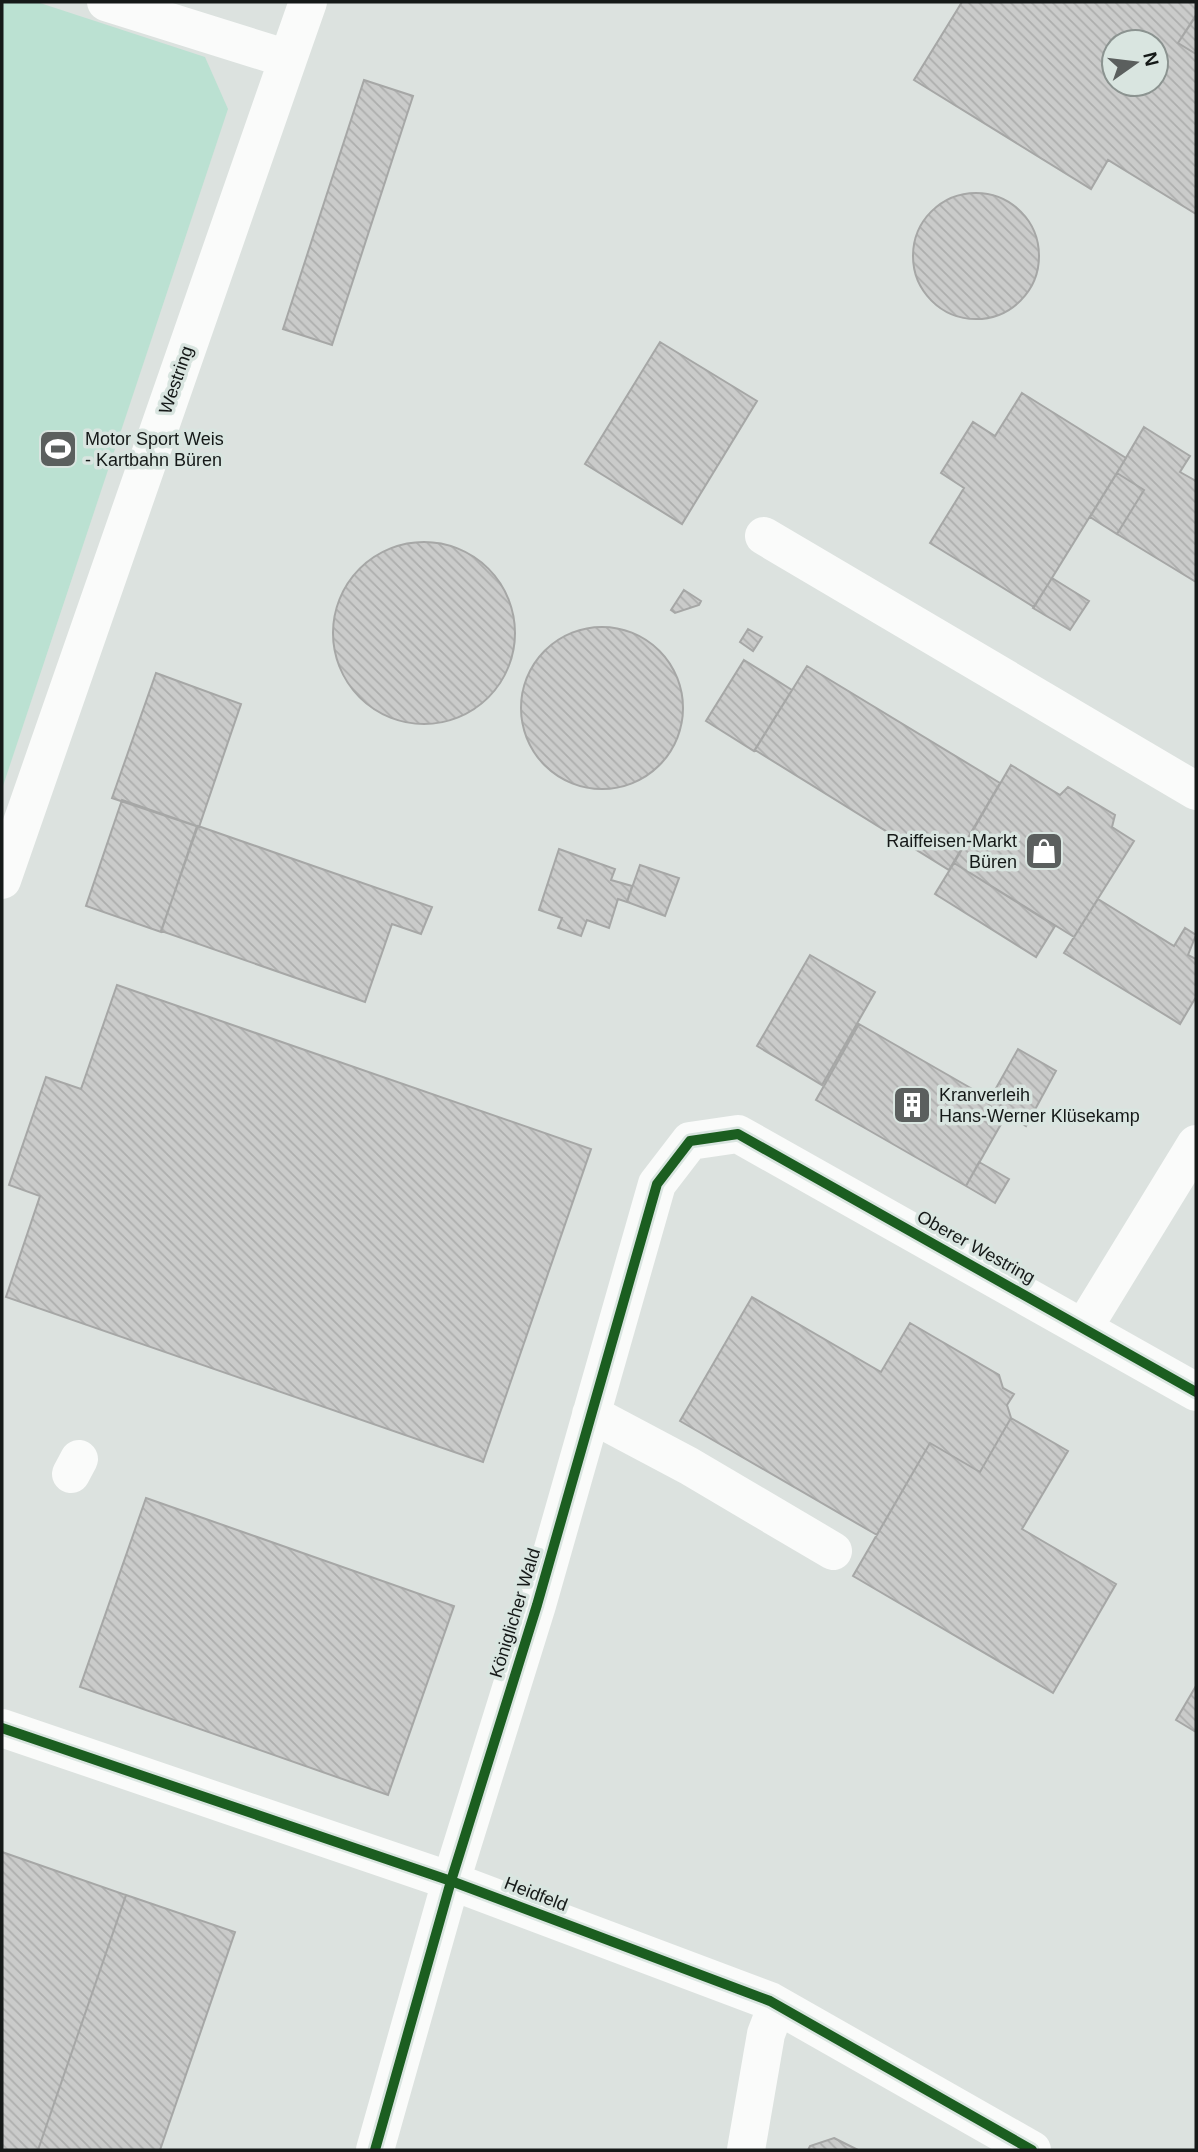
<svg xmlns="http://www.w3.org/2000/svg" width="1198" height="2152" font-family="Helvetica,sans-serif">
	<defs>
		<pattern id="building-back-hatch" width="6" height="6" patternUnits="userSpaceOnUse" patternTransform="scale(1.75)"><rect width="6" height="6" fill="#cacbca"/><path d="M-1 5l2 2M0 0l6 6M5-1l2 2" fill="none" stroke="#adaead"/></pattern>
	</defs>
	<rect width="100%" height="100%" fill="#dce2df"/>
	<path fill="#bbe1d2" d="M2 2H37L205 57 228 109 2 789Z"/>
	<path fill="url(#building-back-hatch)" stroke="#a6a7a6" stroke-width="2" fill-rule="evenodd" d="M962 2H1196V15L1178 43 1196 54V214L1108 160 1091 189 914 80ZM1114 42H1156V84H1114Z
		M1194 19 1196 20V54L1178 43Z
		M364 80 413 96 332 345 283 329Z
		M913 256a63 63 0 1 1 126 0a63 63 0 1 1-126 0Z
		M660 342 757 401 682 524 585 464Z
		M1022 393 1126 458 1034 607 930 543 964 488 941 473 973 422 995 436Z
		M1144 427 1190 456 1180 472 1196 481V582L1117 534 1144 490 1117 473Z
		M1117 473 1144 490 1117 534 1090 517Z
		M333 633a91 91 0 1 1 182 0a91 91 0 1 1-182 0Z
		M1052 578 1089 601 1070 630 1033 608Z
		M684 590 701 601 699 605 675 613 671 610Z
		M521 708a81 81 0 1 1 162 0a81 81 0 1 1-162 0Z
		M748 629 762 637 753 651 740 642Z
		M744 660 792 690 754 751 706 721Z
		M807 666 1000 783 949 870 755 750Z
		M156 673 241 704 199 827 112 798Z
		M1011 765 1060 795 1068 787 1115 815 1112 827 1134 841 1074 937 954 863Z
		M122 800 197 826 161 932 86 906Z
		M198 826 432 907 421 934 392 924 365 1002 161 931Z
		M559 849 615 869 611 880 632 886 627 902 618 899 609 928 587 920 581 936 558 928 562 918 539 910Z
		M954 863 1055 926 1036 957 935 894Z
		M640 865 679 878 665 916 627 902Z
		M1098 899 1174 946 1185 928 1196 935 1188 955 1196 959V997L1180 1024 1064 953Z
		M810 955 875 992 822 1085 757 1046Z
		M117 985 591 1149 483 1462 6 1297 40 1196 9 1185 46 1077 81 1089Z
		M859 1024 1009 1110 966 1186 816 1100Z
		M1018 1049 1056 1071 1026 1126 1007 1115 1009 1110 990 1099Z
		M979 1162 1009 1179 995 1203 966 1186Z
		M752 1297 881 1372 910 1323 999 1375 1003 1388 1014 1394 1007 1405 1011 1418 980 1472 930 1443 877 1535 680 1421Z
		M1011 1418 1068 1451 1022 1529 1116 1584 1053 1693 853 1576 930 1443 980 1472Z
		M146 1498 454 1606 388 1795 80 1687Z
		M1196 1686V1732L1176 1720Z
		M2 1852 126 1895 38 2150H2Z
		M126 1895 235 1932 160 2150H38Z
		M834 2138 858 2150H808L810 2146Z"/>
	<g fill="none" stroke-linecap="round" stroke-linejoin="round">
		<path stroke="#fafbfa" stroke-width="38" d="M288 59 308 2
			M764 536 1196 791
			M2 880 288 59 106 2
			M1084 1327 1196 1144
			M591 1414 689 1466 833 1551
			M71 1474 79 1459
			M2 1728 451 1881 770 2001 1032 2150
			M375 2150 451 1881 537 1605 657 1184 690 1141 738 1134 1196 1392
			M746 2150 766 2034 777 2005"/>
		<defs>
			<path id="cycleway" d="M2 1728 451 1881 770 2001 1032 2150
				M375 2150 451 1881 537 1605 657 1184 690 1141 738 1134 1196 1392"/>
		</defs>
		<use href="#cycleway" stroke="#d9e5e0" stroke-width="15"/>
		<use href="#cycleway" stroke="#1b5e20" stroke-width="10"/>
	</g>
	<defs>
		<symbol id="stadium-square" viewBox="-11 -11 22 22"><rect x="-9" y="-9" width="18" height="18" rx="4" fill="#5b5f5e" stroke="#d9e5e0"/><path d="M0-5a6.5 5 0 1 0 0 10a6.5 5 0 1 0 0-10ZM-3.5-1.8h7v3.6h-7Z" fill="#fff"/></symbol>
		<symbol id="shop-square" viewBox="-11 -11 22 22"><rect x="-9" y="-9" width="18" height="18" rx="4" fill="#5b5f5e" stroke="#d9e5e0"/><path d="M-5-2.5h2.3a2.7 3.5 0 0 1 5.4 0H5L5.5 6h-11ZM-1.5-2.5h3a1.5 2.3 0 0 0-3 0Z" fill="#fff"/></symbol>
		<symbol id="building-square" viewBox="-11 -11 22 22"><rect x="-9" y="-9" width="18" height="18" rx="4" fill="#5b5f5e" stroke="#d9e5e0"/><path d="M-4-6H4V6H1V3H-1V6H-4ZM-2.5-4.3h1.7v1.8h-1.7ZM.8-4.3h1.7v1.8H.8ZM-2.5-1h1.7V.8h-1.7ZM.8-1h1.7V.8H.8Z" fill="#fff"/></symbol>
	</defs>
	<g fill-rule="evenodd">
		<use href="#stadium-square" x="36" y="427" width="44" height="44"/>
		<use href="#shop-square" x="1022" y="829" width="44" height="44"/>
		<use href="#building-square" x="890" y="1083" width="44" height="44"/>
	</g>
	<g text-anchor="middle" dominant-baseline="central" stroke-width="7" stroke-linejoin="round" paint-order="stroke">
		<g font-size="18" fill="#151918" stroke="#d9e5e0">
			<text transform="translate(176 380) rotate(-71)">Westring</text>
			<text transform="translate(976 1247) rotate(29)">Oberer Westring</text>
			<text transform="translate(515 1613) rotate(-73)">Königlicher Wald</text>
			<text transform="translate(536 1894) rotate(21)">Heidfeld</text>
		</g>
		<g font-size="18" fill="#151918" stroke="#d9e5e0" text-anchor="start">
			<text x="85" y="439">Motor Sport Weis<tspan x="85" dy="21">- Kartbahn Büren</tspan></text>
			<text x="1017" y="841" text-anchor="end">Raiffeisen-Markt<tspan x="1017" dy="21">Büren</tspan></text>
			<text x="939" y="1095">Kranverleih<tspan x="939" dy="21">Hans-Werner Klüsekamp</tspan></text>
		</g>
	</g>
	<rect width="1198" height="2152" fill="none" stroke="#151918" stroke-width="7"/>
	<g transform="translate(1135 63) rotate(76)"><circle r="33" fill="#d9e5e0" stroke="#8b9390" stroke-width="2"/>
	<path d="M0-5L12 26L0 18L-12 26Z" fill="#5b5f5e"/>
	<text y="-10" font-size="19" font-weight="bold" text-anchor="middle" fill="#151918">N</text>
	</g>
</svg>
